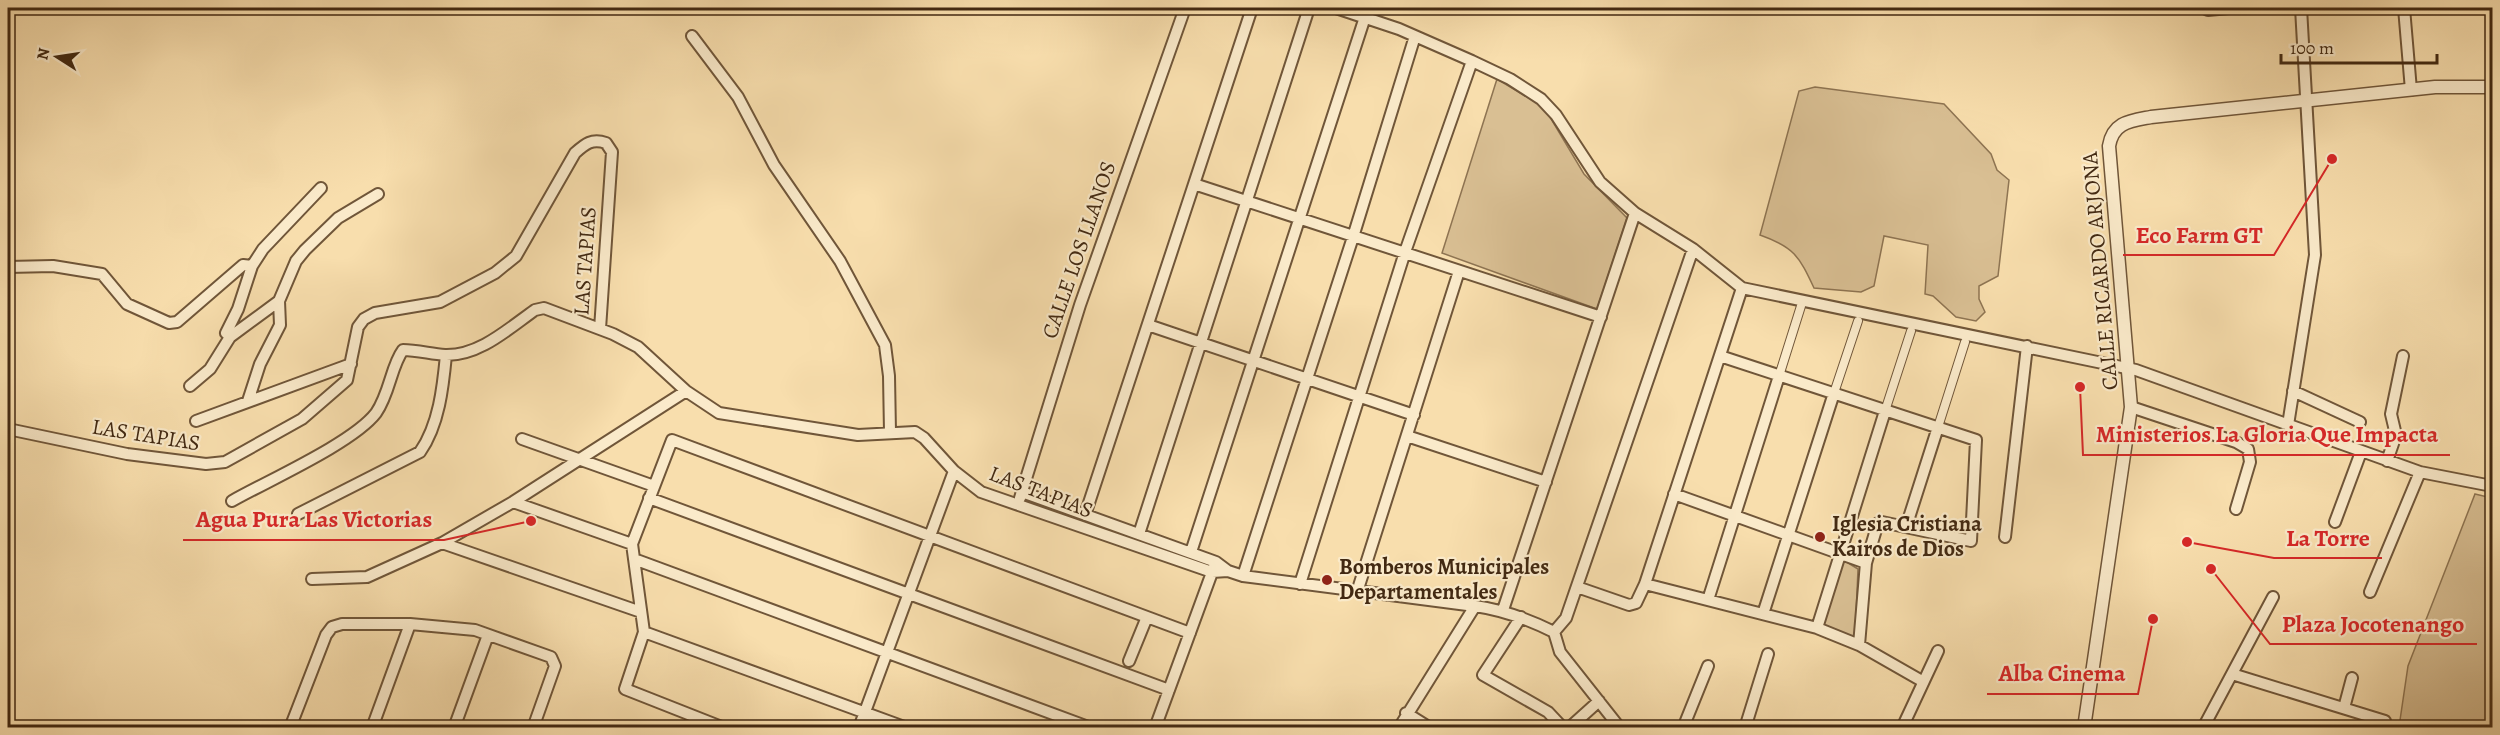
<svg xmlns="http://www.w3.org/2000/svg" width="2500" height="735" font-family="Alegreya,serif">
	<rect width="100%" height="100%" fill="#f8dead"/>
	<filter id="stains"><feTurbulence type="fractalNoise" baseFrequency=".00333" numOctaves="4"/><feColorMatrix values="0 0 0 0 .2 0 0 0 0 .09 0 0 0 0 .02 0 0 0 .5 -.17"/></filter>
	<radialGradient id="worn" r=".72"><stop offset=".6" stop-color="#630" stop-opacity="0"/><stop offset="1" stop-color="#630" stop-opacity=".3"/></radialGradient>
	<path fill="#d9bf93" stroke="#8e7452" stroke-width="1.5" d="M1497 79 1544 107 1584 174 1627 218 1597 309 1442 253Z
		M1815 87 1944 104 1991 154 1997 170 2009 180 1998 276 1979 286V299L1985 312 1976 321 1956 317 1933 296 1925 294 1928 245 1884 236 1874 286 1861 292 1814 288C1799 256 1794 247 1760 235L1799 91Z
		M2475 494 2492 498V727H2399L2408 666Z
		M1840 558 1858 569 1855 639 1821 624Z"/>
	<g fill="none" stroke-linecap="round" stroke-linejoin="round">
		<defs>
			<path id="pedestrian" d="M1779 376 1801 306
				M1834 393 1858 321
				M1885 411 1911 331
				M1938 427 1965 342"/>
			<path id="minor" d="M1336 8 1399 29 1472 61 1510 79 1541 99 1556 115 1600 182 1635 213 1693 249 1742 288 2136 370 2420 472 2492 486
				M2204 8 2208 10 2229 8
				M2404 8 2411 90
				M692 36 738 97 774 165 840 261 885 345 889 376 890 432
				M1194 184 1601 317
				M8 267 53 266 102 274 127 304 169 323 177 322 243 265 252 266
				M1148 325 1414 415
				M230 337 226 333 238 309 252 266 263 249 321 188
				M1720 356 1976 440 1971 541 1882 522 1878 523 1866 563 1859 645
				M190 386 210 369 230 337 279 301 296 261 305 250 338 218 378 194
				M2293 391 2360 422
				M248 401 260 364 280 325 279 301
				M2131 407 2236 442 2248 449 2250 462 2236 509
				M196 421 351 364
				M2288 425 2315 255 2301 8
				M8 429 127 454 206 464 225 462 302 419 347 380 358 327 364 319 375 313 440 302 495 273 516 256 575 153C585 144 592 138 606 143L612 152 600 329
				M1407 436 1546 482
				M522 439 654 486
				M2387 461 2396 435 2391 414 2403 356
				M1022 492 1216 562 1228 571 1243 576 1475 606C1503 610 1528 619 1554 632L1560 652 1620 728
				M1674 494 1866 563
				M649 498 1169 690
				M1020 498 1080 305 1185 8
				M232 501C267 481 353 443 376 413 390 393 391 366 403 350 417 350 431 354 445 355 479 356 508 329 535 310L544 308 613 334 638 347 686 391 719 413 858 435 915 432 924 438 954 471 981 492 1212 572 1228 571
				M513 502 632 544
				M298 514 420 452C439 425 443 387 446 355
				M1085 515 1252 8
				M2335 522 2361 452
				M1906 527 1938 427
				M1139 534 1309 8
				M2005 537 2027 346
				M442 543 641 612
				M1191 552 1365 17
				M634 559 1091 728
				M1243 576 1353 237 1415 36
				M312 579 367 577 442 543 513 502 686 391
				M1300 584 1405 252 1472 61
				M1645 584 1817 628 1859 645 1922 681
				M1577 587 1629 605 1636 603 1645 584 1742 288
				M1358 589 1459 271
				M2370 592 2420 472
				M1708 600 1779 376
				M1503 610 1635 213
				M1763 614 1834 393
				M1521 617 1483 675 1548 712 1563 728
				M1817 628 1885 411
				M644 632 907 728
				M1554 632 1566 618 1693 249
				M1129 661 1147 617
				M2232 674 2385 721
				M2344 708 2352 678
				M1406 713 1430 728
				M290 728 326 635 332 627 342 624H410L475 630 551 657 555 666 533 728
				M372 728 410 624
				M454 728 488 635
				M724 728 625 689 644 632 632 544 672 440 1190 633
				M859 728 954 471
				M1155 728 1214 567
				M1399 728 1475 606
				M1569 728 1599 701
				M1683 728 1708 666
				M1745 728 1768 654
				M1902 728 1938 651
				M2203 728 2273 597"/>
			<path id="tertiary" d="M2084 728 2131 407 2109 146C2113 122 2130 121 2151 117L2435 87H2492"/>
		</defs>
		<use href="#pedestrian" stroke="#705639" stroke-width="10"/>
		<use href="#minor" stroke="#705639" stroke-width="14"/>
		<use href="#tertiary" stroke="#705639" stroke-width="15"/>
		<use href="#pedestrian" stroke="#faeaca" stroke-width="8"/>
		<use href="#minor" stroke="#faeaca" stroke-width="10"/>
		<use href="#tertiary" stroke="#faeaca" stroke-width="12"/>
	</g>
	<g fill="#8f2418" stroke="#faeaca" stroke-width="2">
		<circle cx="1820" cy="537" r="6"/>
		<circle cx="1327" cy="580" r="6"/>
	</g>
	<g text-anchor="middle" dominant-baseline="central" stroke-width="4.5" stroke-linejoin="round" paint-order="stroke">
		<g font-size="22" fill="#422912" stroke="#faeaca">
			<text transform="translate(1079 250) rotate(-71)">CALLE LOS LLANOS</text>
			<text transform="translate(585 261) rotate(-86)">LAS TAPIAS</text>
			<text transform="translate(2100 271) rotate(-95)">CALLE RICARDO ARJONA</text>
			<text transform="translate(146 435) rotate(9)">LAS TAPIAS</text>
			<text transform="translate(1041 492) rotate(21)">LAS TAPIAS</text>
		</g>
		<g font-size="22" font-weight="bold" fill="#422912" stroke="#faeaca" text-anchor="start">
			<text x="1832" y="524">Iglesia Cristiana<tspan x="1832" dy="25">Kairos de Dios</tspan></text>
			<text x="1339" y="567">Bomberos Municipales<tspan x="1339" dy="25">Departamentales</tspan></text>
		</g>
	</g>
	<path fill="none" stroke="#d62828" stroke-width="2" d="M2332 159L2274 255H2123M2080 387L2083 455H2450M531 521L444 540H183M2187 542L2274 558H2382M2211 569L2270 644H2477M2153 619L2138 694H1987"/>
	<g fill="#d62828" stroke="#faeaca" stroke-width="2">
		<circle cx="2332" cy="159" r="6"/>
		<circle cx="2080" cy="387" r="6"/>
		<circle cx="531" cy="521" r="6"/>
		<circle cx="2187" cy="542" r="6"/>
		<circle cx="2211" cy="569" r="6"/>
		<circle cx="2153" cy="619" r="6"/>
	</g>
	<g font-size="24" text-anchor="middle" font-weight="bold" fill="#d62828" stroke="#faeaca" stroke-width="4.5" stroke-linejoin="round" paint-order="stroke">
		<text x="2199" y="243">Eco Farm GT</text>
		<text x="2267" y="442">Ministerios La Gloria Que Impacta</text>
		<text x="314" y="527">Agua Pura Las Victorias</text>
		<text x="2328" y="546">La Torre</text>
		<text x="2373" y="632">Plaza Jocotenango</text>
		<text x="2062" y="681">Alba Cinema</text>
	</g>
	<rect width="2500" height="735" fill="none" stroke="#f8dead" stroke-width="30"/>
	<rect x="9" y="9" width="2482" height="717" fill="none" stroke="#422912" stroke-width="3"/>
	<rect x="15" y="15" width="2470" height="705" fill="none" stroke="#422912" stroke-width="1.5"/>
	<g transform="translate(57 57) rotate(282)" stroke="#faeaca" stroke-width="4.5" paint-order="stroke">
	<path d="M0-4.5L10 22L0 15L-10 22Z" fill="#422912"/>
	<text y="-9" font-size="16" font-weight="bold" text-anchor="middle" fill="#422912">N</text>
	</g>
	<path d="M2281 54v9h156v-9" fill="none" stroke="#422912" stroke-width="3"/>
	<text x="2290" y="54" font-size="18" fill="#422912" stroke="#faeaca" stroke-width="4.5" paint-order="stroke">100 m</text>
	<rect width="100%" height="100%" filter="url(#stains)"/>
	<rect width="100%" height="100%" fill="url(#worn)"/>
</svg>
